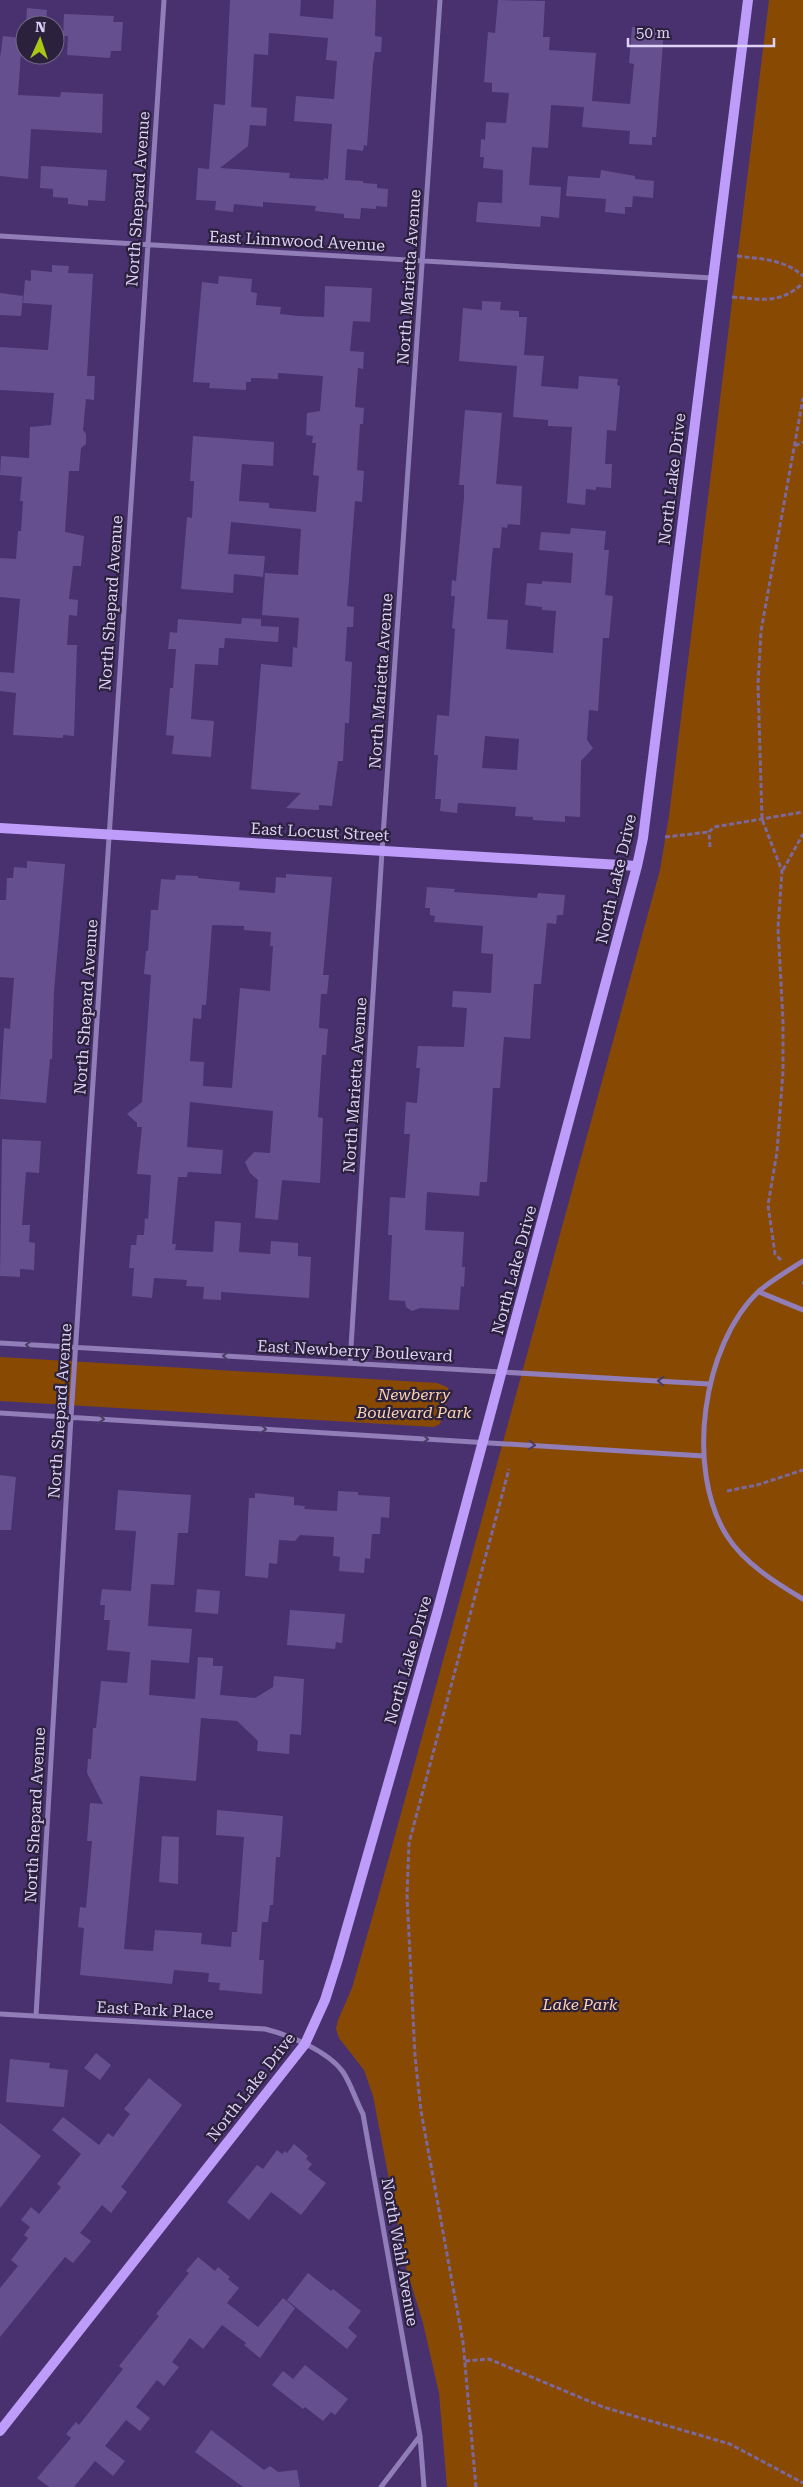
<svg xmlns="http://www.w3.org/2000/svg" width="803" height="2487" font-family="'Roboto Serif',serif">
	<rect width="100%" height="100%" fill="#49316f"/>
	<path fill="#884a03" d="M769 0H803V2487H447L439 2393 423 2323 406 2267 373 2096 364 2070 339 2038 336 2029 338 2020 352 1988 377 1901 660 870 669 816Z
		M0 1357 437 1383 447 1387 450 1392 440 1424 434 1427 0 1401Z"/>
	<path fill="#664f8f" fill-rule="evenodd" d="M230 0H301L300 16 333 19 334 0H376L375 36 382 37 381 52H375L373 64 367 146 364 145 363 151 347 149 345 180 363 181V183L377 184V188L388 189 387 207 376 206V209L361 208 360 219 344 218V214L315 211 316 206 263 202V207L234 204 233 212 215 210 216 201 196 200 198 168 209 169 214 104 225 105ZM269 33 328 38 326 60 337 61 334 99 296 96 294 121 332 124 328 179 324 178V180L289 178 290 173 220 168 248 146 250 125 266 126 267 108 251 107 254 54 268 55Z
		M498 0 545 1 543 37H550L549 50 596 53 592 101 630 104 634 64 629 63 632 27 664 29 656 137H652V145L629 144 630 131 582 127 584 107 551 105 548 148 532 147 529 185 561 187 559 218 541 216 540 227 476 222 478 202 502 203 503 170 483 168 484 157H480L481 139 485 140 486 122 506 123 509 93 492 92V83L484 82 488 32 495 33Z
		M27 8 47 10 46 25H26Z
		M64 14 114 16 113 22H123L121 51H111L110 58 67 55 68 36H63Z
		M3 36 22 38 18 95 60 97 61 92 103 94 102 133 31 129 28 179 0 176V58Z
		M41 166 107 170 105 201 88 200V206L68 204V198L53 197V189L40 188Z
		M601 170 635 176V179L654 181 653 198 633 196 632 207H625V214L605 212 606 199 566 196 568 176 600 178Z
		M52 265 69 266 68 273 93 274 87 376H95L94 400 86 399 83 430 86 434V444L81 448 79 471H69L65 532 84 536 81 566H73L69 599 78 600 77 616 69 615 67 645H77L74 736 63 735V738L13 735 16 693 0 691V672L14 673 20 599 0 597V558L16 559 18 531H21L23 501H20L22 477 0 475 1 456 29 458 30 427 51 425 54 393 0 390V347L48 350 52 305 23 303 25 280 31 281V270L52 272Z
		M219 276 252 279 251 292 257 293 256 305 281 307 280 314 298 316 324 317 325 286 372 288 370 322 353 321 350 351 364 352 363 369 358 368 355 407 364 408 363 424H360L357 470 364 471 362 502 355 501 347 606 354 607 353 627H347L345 661 352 662 349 723H345L343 761H338L332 806 319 805V810L286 808 301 793 251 789 261 664 292 667 293 647 297 648 299 618 262 615 265 573 298 575 301 529 231 522 228 554 265 556 263 577 234 574 233 593 181 589 187 517 192 518 194 481H190L193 436 274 442 273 466 242 464 239 501 269 503V508L316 512 319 476 313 475 316 443H312L313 436 306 435 307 413 320 411 323 376 278 373V379L251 378V382H246V390L209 388 210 383 193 382 202 282 218 284Z
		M0 293 23 296 21 316 0 315Z
		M482 301 501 302 500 310 519 311V317H527L524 355 544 356 541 386 578 389 579 376 618 379 617 385 620 386 616 431 607 430 605 464H612L611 488 596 487V490L586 489 585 505 567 503 572 427 548 426V420L513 417 517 366 459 361 463 308 482 310Z
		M465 410 502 413 496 484 522 486 520 525 508 524 507 528 502 527 500 548H493L492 556 487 619 508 620 506 649 553 653 556 611 542 610V607L525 605 527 583 542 584V581L571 583 573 553 539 550 541 532 570 534 571 528 606 531 604 550H609L605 595 613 596 609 638H603L598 711 589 710 587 740 593 748 581 761 580 817 565 816V822L533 820V817L515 816 516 807 458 803 457 813 440 811 441 799H435L438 755H434L437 715 449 716 455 629 452 628 455 596H451L452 580 456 581 464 498V485H459ZM485 736 519 739 517 770 482 768Z
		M242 618 261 619V626L279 627 278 642 225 638 224 648H219L218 665 195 664 191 719 214 721 211 757 172 754 174 736 166 735 170 688H173L176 649H168L170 632 177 633 178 619 241 624Z
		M27 861 65 864 54 991 52 1059H50L46 1103 0 1099 4 1028 10 1029 14 978 0 977V900H6L7 878H13L14 867 27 868Z
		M286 874 332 877 323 975H329L327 994H321L319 1028 328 1029 326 1055H322L318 1117 323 1118 320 1183 282 1180 278 1220 255 1218 258 1180 250 1173 245 1162 254 1152 270 1153 273 1111 190 1102 187 1147 223 1150 221 1174 188 1172 187 1177H178L172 1244H176L175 1250 213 1252 215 1221 241 1223 239 1252 270 1254 271 1241 298 1243V1256L311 1257 309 1298 221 1292V1300L203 1299 204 1287 186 1286 187 1280 154 1278 152 1298 132 1296 134 1268H129L131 1245H136L137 1235H144L145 1218 148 1219 151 1175 137 1174 142 1127H137V1123L127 1114 142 1102 151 975 144 974 146 951H148L151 910H158L161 879 175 880 176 875 198 876V878L240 882 239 890 275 893 276 877 286 878ZM212 925 244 926V930L271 932 270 946H273L270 991 240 988 232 1088 203 1086 204 1062 190 1061 193 1018 201 1019 202 1005H206Z
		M427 887 455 889 454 892 537 898 538 893 565 895 563 915H557L556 924 547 923 541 984H534L530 1039 504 1037 500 1088H493L487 1182H480L479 1196 427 1192 425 1230 464 1232 462 1267H465L464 1287 461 1286 459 1310 420 1308 412 1311 406 1307 405 1301 389 1300 392 1235H388L390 1197 405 1198 410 1134H404L406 1102 417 1103 420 1068H416L418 1046 464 1047 467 1008 452 1007 453 991 491 993 493 954 481 953 483 926 434 922 435 916 430 915V908H425Z
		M2 1139 41 1141 39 1173 26 1172 22 1225H30L29 1242 35 1243 34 1270 20 1269V1277L0 1276Z
		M0 1475 16 1477 11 1530H0Z
		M118 1490 191 1495 188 1533H178L174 1585 151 1584 148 1626 192 1629 189 1663 151 1660 149 1695 195 1699 198 1657 213 1658V1666H223L220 1695 255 1698 273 1687 274 1676 304 1679 301 1735 290 1734 289 1754 257 1751 258 1741 237 1721 201 1718 196 1781 140 1776 124 1949 153 1951 155 1930 202 1933 201 1944 231 1947 232 1932H237L244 1837 216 1835 217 1810 283 1816 280 1857H276L273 1905H270L268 1922H262L259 1960H264L262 1994 219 1990 220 1983 208 1982 209 1973 174 1970 172 1984 80 1975 84 1928 78 1927 80 1907 86 1908 92 1841H87L90 1803 103 1804 87 1773 88 1759H91L93 1728H96L101 1681 127 1683 130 1652 107 1650 110 1620H104L105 1605H100L102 1589 131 1591 136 1531 115 1530Z
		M338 1491 358 1492V1495L390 1497 389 1518 381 1517 380 1534H372L370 1559 365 1558 364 1573 339 1571 340 1557 333 1556 334 1537 300 1535 295 1541 279 1540 277 1564 269 1563 268 1578 245 1576 249 1498H255V1493L294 1497V1505L305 1506 304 1509 337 1511Z
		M197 1589 220 1591 218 1614 195 1612Z
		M290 1610 345 1614 342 1643 336 1642 335 1649 287 1645Z
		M162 1836 179 1837 178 1884 159 1882Z
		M96 2053 111 2065 100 2080 84 2068Z
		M10 2059 50 2063 49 2068 68 2070 64 2107 6 2102Z
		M149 2078 182 2105 121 2187 127 2192 111 2213 102 2205 80 2233 91 2241 73 2263 65 2257 0 2337V2288L18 2266 11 2260 28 2238 24 2235 30 2227 21 2220 31 2207 39 2214 61 2187 57 2184 81 2154 52 2130 63 2117 99 2145 108 2133 113 2137 130 2114 124 2109Z
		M0 2123 41 2156 0 2208Z
		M294 2144 308 2156 306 2159 312 2164 308 2169 326 2183 301 2215 271 2192 249 2220 227 2202 257 2165 263 2169 277 2150 282 2154 285 2151 287 2153Z
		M198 2257 215 2271 218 2267 230 2277 228 2279 239 2288 227 2303 258 2327 283 2298 295 2308 260 2358 244 2345 246 2343 222 2325 203 2349 190 2338 172 2362 179 2367 164 2386 157 2380 136 2407 150 2418 140 2431 126 2420 105 2446 125 2461 113 2476 95 2461 74 2487H49L37 2478 71 2438 66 2434 76 2422 79 2425 123 2369 119 2366 159 2316 156 2314 189 2273 186 2271Z
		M308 2273 331 2291 333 2289 361 2311 348 2328 357 2336 347 2349 287 2300Z
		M305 2365 348 2399 335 2415 331 2412 323 2421 305 2407 303 2409 272 2385 283 2371 293 2379Z
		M211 2430 264 2470 270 2466 278 2472 297 2470 300 2487H243L195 2452Z"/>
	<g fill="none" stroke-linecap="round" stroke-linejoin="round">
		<path stroke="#7c689d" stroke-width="3" stroke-dasharray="5 2.5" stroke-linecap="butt" d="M737 256C761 259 784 259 803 276
			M732 297C762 299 779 305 803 283
			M795 446 803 442
			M665 837 709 832
			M710 847 709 832 714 827 803 812
			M783 870 803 834
			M781 1260 775 1254 768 1205 777 1152 783 1071V1021L778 928 782 871 762 819 758 684 761 631 803 398
			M802 1283H803
			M727 1491 757 1485 803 1470
			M465 2361 489 2359 603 2407 730 2444 803 2483
			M476 2487 463 2342 421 2111 415 2056 407 1895 409 1843 509 1469"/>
		<path stroke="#917db7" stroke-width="5" d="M0 236 712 278
			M803 1261C789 1270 772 1280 759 1291 702 1345 685 1470 727 1536 744 1563 776 1583 803 1599
			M759 1292 803 1310
			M0 1343 709 1384
			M350 1363 382 851 440 0
			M0 1413 704 1456
			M0 2014 265 2029C289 2035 328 2051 343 2072 351 2084 356 2101 363 2114L420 2436 424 2487
			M36 2016 71 1417 164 0
			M381 2487 420 2436"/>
		<path stroke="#be9dfa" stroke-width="10" d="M0 828 637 866
			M0 2431 305 2044 325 2000 338 1959 437 1613 637 866 643 838 748 0"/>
	</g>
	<defs><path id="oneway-chevron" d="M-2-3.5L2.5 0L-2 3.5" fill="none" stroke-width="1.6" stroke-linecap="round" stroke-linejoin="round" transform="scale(1.25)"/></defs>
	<g stroke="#4a3d62">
		<use href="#oneway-chevron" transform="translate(29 1345) rotate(-177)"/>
		<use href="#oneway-chevron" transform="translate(226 1356) rotate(-177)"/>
		<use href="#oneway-chevron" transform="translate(661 1381) rotate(-177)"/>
		<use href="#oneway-chevron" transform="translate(101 1419) rotate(4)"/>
		<use href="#oneway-chevron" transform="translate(263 1429) rotate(3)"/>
		<use href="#oneway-chevron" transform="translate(425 1439) rotate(3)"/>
		<use href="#oneway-chevron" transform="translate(532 1445) rotate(4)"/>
	</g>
	<g text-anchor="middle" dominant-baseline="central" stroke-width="4.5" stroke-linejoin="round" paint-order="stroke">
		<g font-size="16" fill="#ddd1f6" stroke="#2b213d">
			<text transform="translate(138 199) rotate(-86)">North Shepard Avenue</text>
			<text transform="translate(297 241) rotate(3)">East Linnwood Avenue</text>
			<text transform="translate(409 277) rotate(-86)">North Marietta Avenue</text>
			<text transform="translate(672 479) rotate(-83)">North Lake Drive</text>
			<text transform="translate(111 603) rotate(-86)">North Shepard Avenue</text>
			<text transform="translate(381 681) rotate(-86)">North Marietta Avenue</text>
			<text transform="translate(320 832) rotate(3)">East Locust Street</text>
			<text transform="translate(616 879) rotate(-77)">North Lake Drive</text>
			<text transform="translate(86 1007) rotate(-86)">North Shepard Avenue</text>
			<text transform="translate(355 1085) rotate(-86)">North Marietta Avenue</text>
			<text transform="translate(514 1270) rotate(-75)">North Lake Drive</text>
			<text transform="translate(355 1351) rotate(3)">East Newberry Boulevard</text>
			<text transform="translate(60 1411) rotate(-86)">North Shepard Avenue</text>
			<text transform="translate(408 1660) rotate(-74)">North Lake Drive</text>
			<text transform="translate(35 1815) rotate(-87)">North Shepard Avenue</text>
			<text transform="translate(155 2010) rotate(3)">East Park Place</text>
			<text transform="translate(251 2087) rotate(-52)">North Lake Drive</text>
			<text transform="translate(400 2252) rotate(80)">North Wahl Avenue</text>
		</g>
		<g font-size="16" font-style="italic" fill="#fed2b0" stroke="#2b213d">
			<text x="414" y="1394">Newberry<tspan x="414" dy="18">Boulevard Park</tspan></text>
			<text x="580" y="2004">Lake Park</text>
		</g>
	</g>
	<g transform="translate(40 40) rotate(3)"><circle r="24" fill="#2b213d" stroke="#726787"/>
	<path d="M0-4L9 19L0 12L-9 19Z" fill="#abc716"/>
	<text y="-8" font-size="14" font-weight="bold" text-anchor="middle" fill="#ddd1f6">N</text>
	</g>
	<path d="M628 38v8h146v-8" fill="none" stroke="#ddd1f6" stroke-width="2.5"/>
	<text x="636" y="38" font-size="15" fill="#ddd1f6" stroke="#2b213d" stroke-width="4" paint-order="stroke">50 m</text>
</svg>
